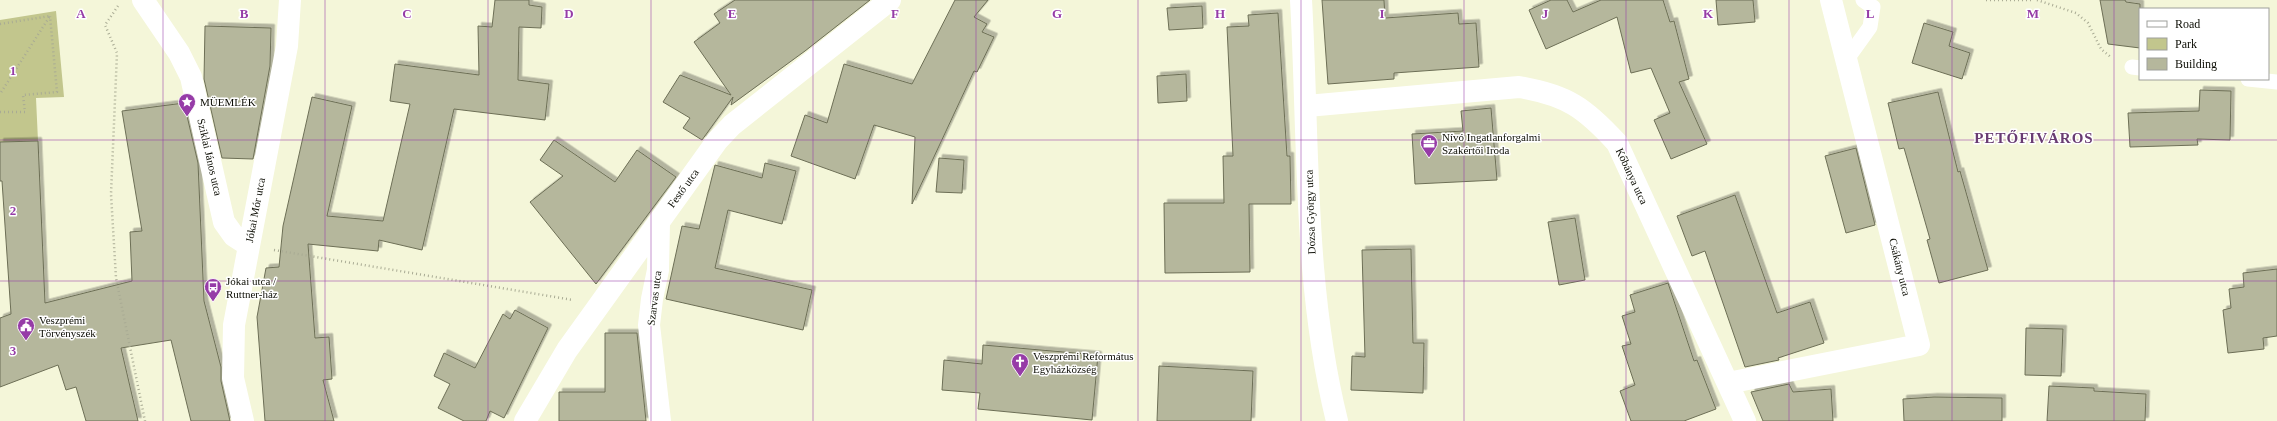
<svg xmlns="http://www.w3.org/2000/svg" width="2277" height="421" font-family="Georgia,serif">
	<defs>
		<filter id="shadow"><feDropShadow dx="3.5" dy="-3.5" stdDeviation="0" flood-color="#0004"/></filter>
	</defs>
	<rect width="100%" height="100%" fill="#f4f6d9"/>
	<path fill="#c2c68d" d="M56 11 64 97 36 98 38 141 0 142V20Z"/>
	<path fill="#b5b79c" stroke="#6d6f56" filter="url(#shadow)" d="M495 0H529V5L542 7 541 28 519 27 518 80 549 84 545 120 454 109 422 250 379 240 378 251 308 244 315 338 329 337 332 379 323 380 334 421H265L257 317 266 268 279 267 283 226 312 97 352 106 327 216 383 221 410 104 390 101 395 64 479 75 478 26 492 27Z
		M735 0H870L805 51 731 105 733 97 702 140 683 128 690 118 663 102 680 75 731 95 694 42 720 23 714 14Z
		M955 0H988L974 17 987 24 982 32 994 37 977 72 974 71 912 204 915 137 874 125 855 179 791 156 805 115 827 123 844 64 912 84Z
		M1322 0H1384L1385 18 1458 13 1459 24 1476 23 1479 67 1394 73V79L1328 84Z
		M1551 0H1567L1573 12 1601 0H1663L1670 22 1674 21 1689 79 1679 82 1707 144 1671 159 1654 120 1670 113 1651 68 1631 73 1617 17 1546 49 1529 10Z
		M1716 0H1753L1755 22 1718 25Z
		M2100 0H2125L2126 2 2140 4V48L2108 44Z
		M1202 6 1203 28 1169 30 1167 8Z
		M1278 13 1287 156H1290L1291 204H1249L1250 272 1165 273 1164 203H1224L1223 156H1233L1227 27 1249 26 1248 15Z
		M1924 23 1953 32 1949 46 1970 53 1962 79 1912 63Z
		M205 26 271 28 270 66 253 159 222 158 204 79Z
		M1186 74 1187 101 1158 103 1157 76Z
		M2200 90 2231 91 2230 140 2197 139 2198 145 2130 147 2128 113 2199 111Z
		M1938 92 1958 172 1960 171 1988 270 1939 283 1927 240 1930 239 1904 148 1899 149 1888 103Z
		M184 103 198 163 204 301 221 367V381L230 421H191L171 340 121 348 138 421H86L76 387 66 390 58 365 0 387V318L11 314 2 181H0V142L38 141 45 303 132 281 130 232 142 231 122 111Z
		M1491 108 1497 180 1415 184 1412 134 1463 131 1461 111Z
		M554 140 615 182 637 150 676 177 596 284 530 202 563 176 540 160Z
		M1856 148 1875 225 1846 233 1825 156Z
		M939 158 964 160 962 193 936 192Z
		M765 163 796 171 782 224 728 210 715 268 812 290 803 330 666 299 682 226 699 229 715 165 762 178Z
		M1735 195 1777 313 1810 302 1824 343 1778 358 1779 360 1745 367 1705 251 1692 256 1677 216Z
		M1575 218 1585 280 1559 285 1548 222Z
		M1411 249 1413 343H1424L1423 393 1351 390 1352 356 1365 357 1362 250Z
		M2277 269V336L2263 338 2264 349 2228 353 2223 310 2231 308 2229 289 2244 287 2243 273Z
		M1668 283 1694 361 1697 360 1716 409 1684 421H1631L1620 391 1635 385 1622 346 1631 344 1622 316 1635 312 1630 295Z
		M515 310 548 328 504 418 490 411 486 421H464L438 408 450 384 434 376 444 353 475 368 503 314 510 319Z
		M2026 328 2063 329 2061 376 2025 375Z
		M605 333H637L646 421H559V392H605Z
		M983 345 1098 355 1092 420 978 409 980 393 942 390 944 360 982 364Z
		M1159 366 1253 371 1251 421H1157Z
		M1789 384 1793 392 1831 389 1833 421H1763L1751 392Z
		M2049 386 2094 388V391L2146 394 2145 421H2047Z
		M1934 397 2002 398V421H1904L1903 399Z"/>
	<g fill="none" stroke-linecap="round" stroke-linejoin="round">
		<path stroke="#a9ab94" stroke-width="2.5" stroke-dasharray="1 3" stroke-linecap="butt" d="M1986 0H2031
			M2037 0 2076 13 2088 23 2101 49 2112 58
			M118 6 105 25 117 53 111 194 116 278 145 421
			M0 24 50 16 0 94
			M0 112H25L23 95 57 92 50 16
			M274 250 573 300"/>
		<path stroke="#fff" stroke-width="15" d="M1847 59 1870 27 1873 7 1863 0
			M2132 67 2140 68
			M2248 79 2277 82"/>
		<path stroke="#fff" stroke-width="22" d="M143 0 179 53 191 77 224 222 234 236 248 245
			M1307 106 1519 87C1567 95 1585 108 1617 143L1745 421
			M659 222 658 270 652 299 649 325 660 421
			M1728 383 1919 345 1831 0
			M243 421 233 378 234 325 287 46 290 0
			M525 421 567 350 717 141 732 125 890 0"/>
		<path stroke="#fff" stroke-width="22" d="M1301 0C1309 140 1303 284 1337 421"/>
	</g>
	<path fill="none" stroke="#963ca7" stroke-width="1" stroke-opacity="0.55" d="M163 0V421M325 0V421M488 0V421M651 0V421M813 0V421M976 0V421M1138 0V421M1301 0V421M1464 0V421M1626 0V421M1789 0V421M1952 0V421M2114 0V421M0 140H2277M0 281H2277"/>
	<defs>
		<symbol id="sight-pin" viewBox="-11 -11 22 30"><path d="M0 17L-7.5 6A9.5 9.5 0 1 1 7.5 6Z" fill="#963ca7" stroke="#fff"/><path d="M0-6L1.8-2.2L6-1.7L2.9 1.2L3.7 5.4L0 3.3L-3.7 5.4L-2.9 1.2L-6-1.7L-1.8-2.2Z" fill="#fff"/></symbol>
		<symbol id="office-pin" viewBox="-11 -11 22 30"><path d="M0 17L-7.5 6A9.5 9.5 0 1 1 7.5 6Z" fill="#963ca7" stroke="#fff"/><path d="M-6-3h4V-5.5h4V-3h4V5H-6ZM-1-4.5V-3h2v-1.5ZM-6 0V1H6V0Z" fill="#fff"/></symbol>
		<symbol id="bus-pin" viewBox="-11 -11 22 30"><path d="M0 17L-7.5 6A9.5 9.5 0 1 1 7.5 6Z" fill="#963ca7" stroke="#fff"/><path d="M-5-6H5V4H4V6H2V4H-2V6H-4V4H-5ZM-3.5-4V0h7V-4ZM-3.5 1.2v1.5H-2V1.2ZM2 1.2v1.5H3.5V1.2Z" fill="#fff"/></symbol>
		<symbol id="civic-pin" viewBox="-11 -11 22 30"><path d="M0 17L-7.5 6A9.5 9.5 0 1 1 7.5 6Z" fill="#963ca7" stroke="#fff"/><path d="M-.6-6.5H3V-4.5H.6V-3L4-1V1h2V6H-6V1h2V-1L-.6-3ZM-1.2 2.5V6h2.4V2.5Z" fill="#fff"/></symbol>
		<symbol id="church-pin" viewBox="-11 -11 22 30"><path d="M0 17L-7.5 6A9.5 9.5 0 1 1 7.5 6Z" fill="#963ca7" stroke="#fff"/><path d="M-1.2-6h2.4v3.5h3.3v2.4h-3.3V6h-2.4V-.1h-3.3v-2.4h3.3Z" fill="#fff"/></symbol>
	</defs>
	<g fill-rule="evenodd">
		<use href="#sight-pin" x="177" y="92" width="20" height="27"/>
		<use href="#office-pin" x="1419" y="133" width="20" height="27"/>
		<use href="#bus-pin" x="203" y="277" width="20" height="27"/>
		<use href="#civic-pin" x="16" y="316" width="20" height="27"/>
		<use href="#church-pin" x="1010" y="352" width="20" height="27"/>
	</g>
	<g text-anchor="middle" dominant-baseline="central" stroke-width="3" stroke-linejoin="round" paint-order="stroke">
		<g font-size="11" fill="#0d0e05" stroke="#fff" text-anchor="start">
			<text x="200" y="102">MÜEMLÉK</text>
			<text x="1442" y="137">Nívó Ingatlanforgalmi<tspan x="1442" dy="13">Szakértői Iroda</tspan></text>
			<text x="226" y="281">Jókai utca /<tspan x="226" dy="13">Ruttner-ház</tspan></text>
			<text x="39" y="320">Veszprémi<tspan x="39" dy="13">Törvényszék</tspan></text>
			<text x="1033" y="356">Veszprémi Református<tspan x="1033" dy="13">Egyházközség</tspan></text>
		</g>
		<g font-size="11" fill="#0d0e05" stroke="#fff">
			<text transform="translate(210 157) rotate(77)">Sziklai János utca</text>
			<text transform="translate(1632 176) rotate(65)">Kőbánya utca</text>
			<text transform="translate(683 188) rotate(-54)">Festő utca</text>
			<text transform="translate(255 210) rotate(-79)">Jókai Mór utca</text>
			<text transform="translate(1310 212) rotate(-92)">Dózsa György utca</text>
			<text transform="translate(1900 267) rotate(76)">Csákány utca</text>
			<text transform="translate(654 298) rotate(-83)">Szarvas utca</text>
		</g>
		<g font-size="15" font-weight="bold" letter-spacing="1" fill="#693c72" stroke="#fff">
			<text x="2034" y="138">PETŐFIVÁROS</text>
		</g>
	</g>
	<g font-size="13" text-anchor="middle" font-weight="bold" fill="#963ca7" stroke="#fff" stroke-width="3" stroke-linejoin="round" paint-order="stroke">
		<text x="81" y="18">A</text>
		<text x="244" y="18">B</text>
		<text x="407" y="18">C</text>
		<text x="569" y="18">D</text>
		<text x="732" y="18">E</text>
		<text x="895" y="18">F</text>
		<text x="1057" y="18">G</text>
		<text x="1220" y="18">H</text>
		<text x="1382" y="18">I</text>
		<text x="1545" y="18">J</text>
		<text x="1708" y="18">K</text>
		<text x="1870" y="18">L</text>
		<text x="2033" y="18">M</text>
		<text x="13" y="75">1</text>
		<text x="13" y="215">2</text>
		<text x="13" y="355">3</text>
	</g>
	<rect x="2139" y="8" width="130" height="72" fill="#ffffff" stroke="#9e9f9b"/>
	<rect x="2147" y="21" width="20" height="6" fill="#ffffff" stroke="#9e9f9b"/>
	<text x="2175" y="28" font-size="12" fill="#0d0e05">Road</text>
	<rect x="2147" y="38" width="20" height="12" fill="#c2c68d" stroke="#9e9f9b"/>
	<text x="2175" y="48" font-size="12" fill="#0d0e05">Park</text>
	<rect x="2147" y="58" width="20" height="12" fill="#b5b79c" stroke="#9e9f9b"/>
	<text x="2175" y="68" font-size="12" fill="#0d0e05">Building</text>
</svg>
